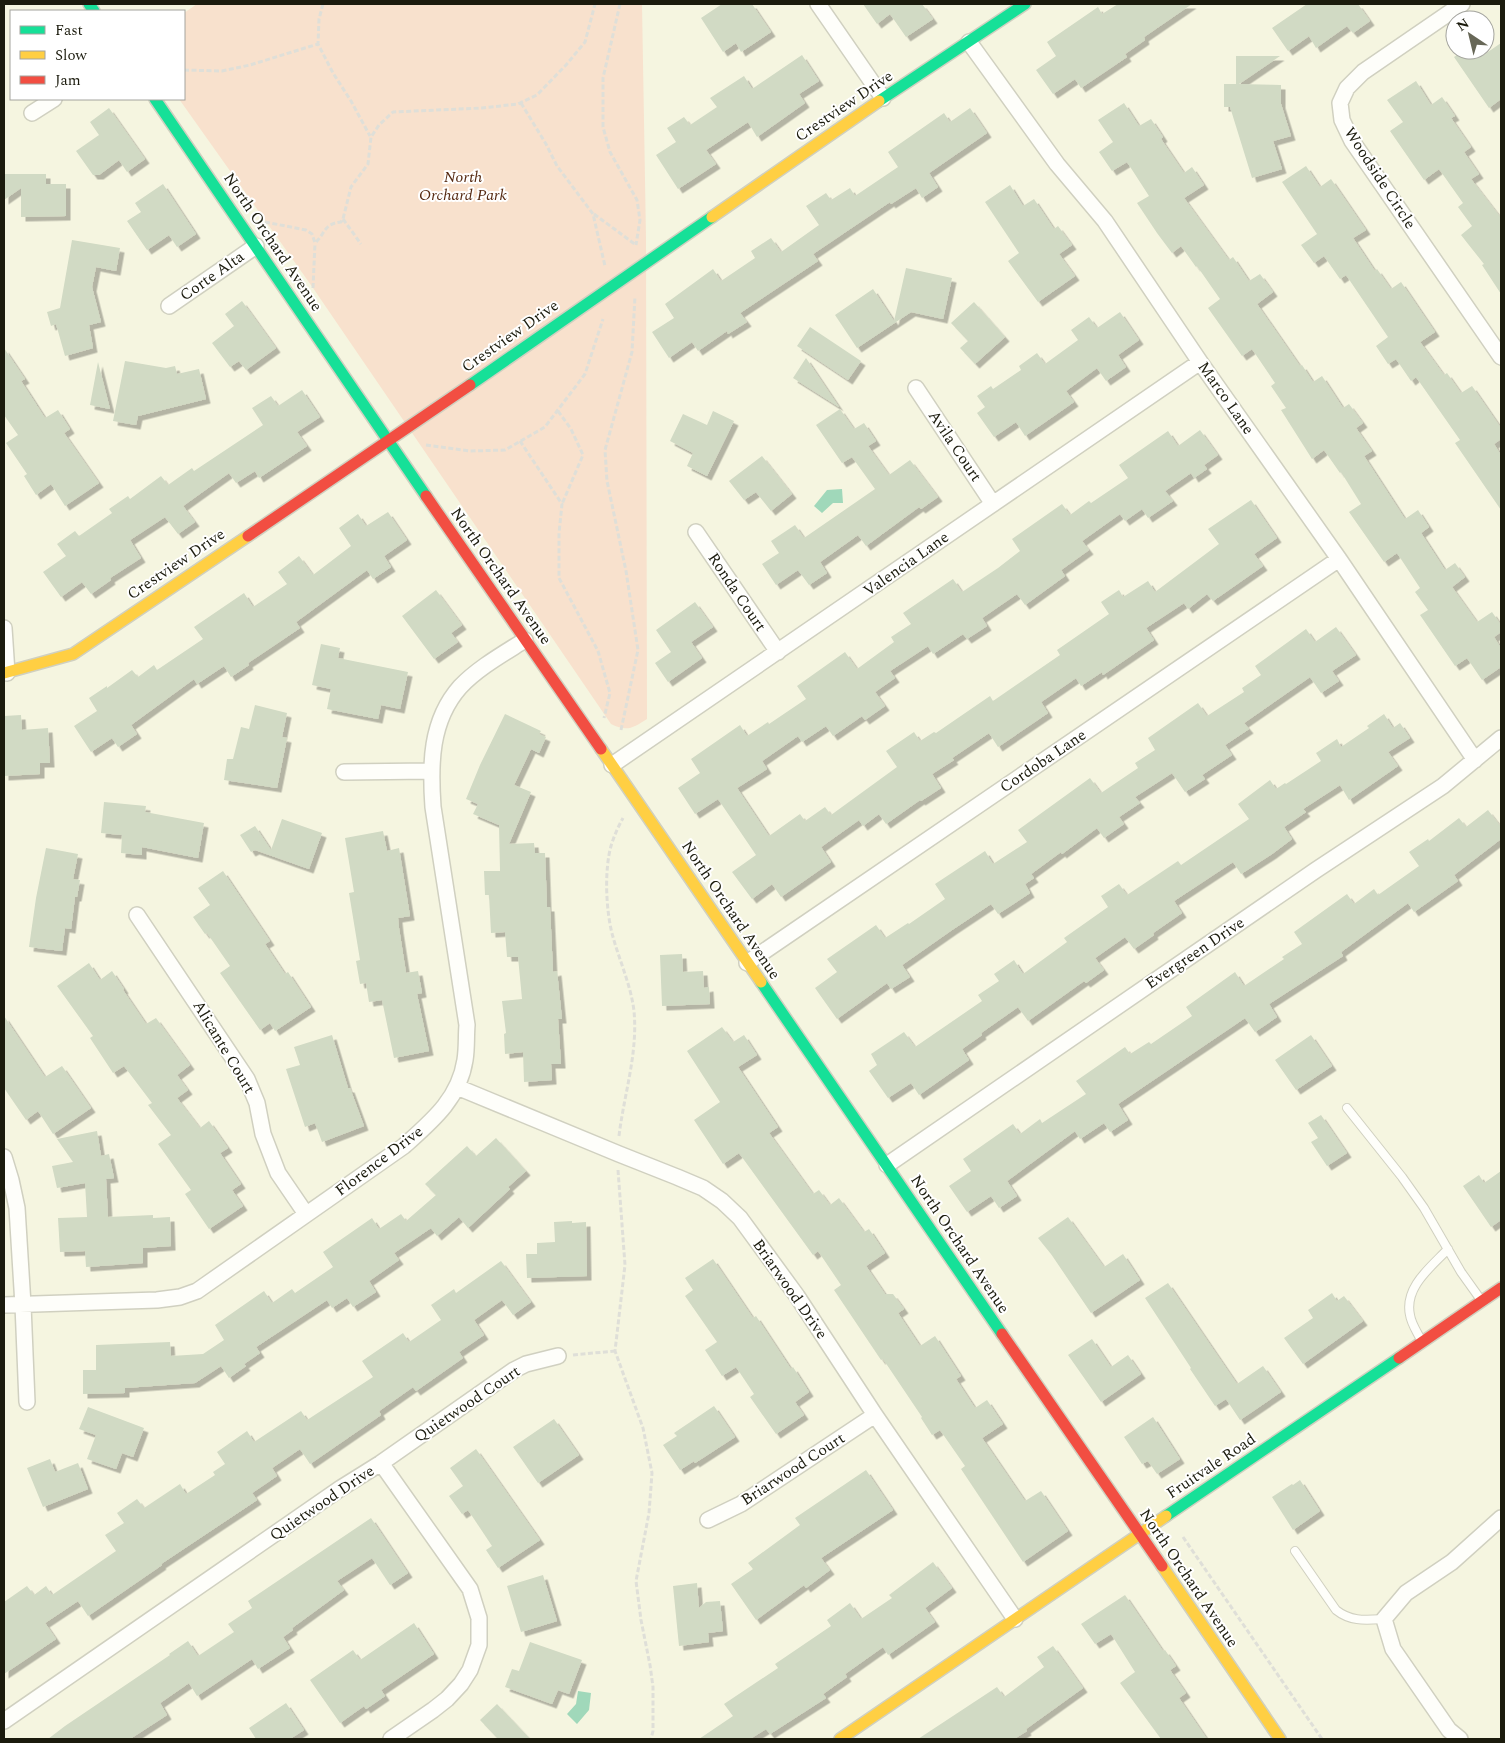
<svg xmlns="http://www.w3.org/2000/svg" width="1505" height="1743" font-family="Spectral,serif">
	<defs>
		<filter id="shadow"><feDropShadow dx="4.5" dy="4.5" stdDeviation="0" flood-color="#0004"/></filter>
	</defs>
	<rect width="100%" height="100%" fill="#f5f5e0"/>
	<path fill="#f8e1cd" d="M197 4H642L646 238 647 719C633 728 627 732 611 724L313 288 179 99H184V13Z"/>
	<path fill="#a0d8ba" d="M842 489 843 503H833L822 513 814 506 827 490Z
		M578 1691 591 1693 589 1710 577 1724 567 1714 576 1704Z"/>
	<path fill="#d1dac4" filter="url(#shadow)" d="M722 4H752L771 32 741 52 736 43 723 52 701 18Z
		M863 4H922L933 19 906 37 890 14 877 24Z
		M1118 4H1192L1144 37 1145 40 1125 54 1127 57 1081 88 1075 79 1053 94 1036 70 1056 56 1047 42 1098 7 1102 14Z
		M1307 4H1358L1370 21 1353 33 1347 26 1316 48 1309 36 1288 51 1272 28Z
		M1501 43V99L1489 108 1454 57 1464 50H1478L1482 56Z
		M802 55 819 81 799 94 805 103 757 137 748 122 706 150 716 164 678 189 656 155 676 142 667 128 684 117 690 125 717 107 710 98 744 76 752 89Z
		M1236 56H1280L1239 84 1281 85V104L1291 136 1273 141 1282 169 1252 178 1230 107H1224V84H1236Z
		M1416 81 1431 105 1442 97 1455 116 1451 118 1471 147 1464 152 1479 174 1471 179 1501 218V294L1482 265 1484 264 1461 235 1472 226 1458 207 1463 203 1439 169 1424 180 1390 131 1403 122 1387 100Z
		M1124 103 1139 126 1151 119 1163 137 1161 139 1184 173 1192 167 1204 185 1184 198 1229 260 1233 257 1249 281 1260 274 1273 292 1257 304 1300 366 1302 365 1313 382 1322 376 1343 408 1349 404 1363 423 1356 428 1372 451 1364 456 1405 519 1418 510 1429 527 1421 533 1445 570 1455 563 1465 577 1452 587 1477 622 1492 612 1501 625V632L1494 637 1501 648V667L1482 680 1467 658 1455 666 1420 615 1428 610 1415 592 1420 588 1397 553 1384 562 1349 512 1361 504 1341 472 1340 473 1324 450 1312 459 1281 410 1286 408 1271 386 1275 383 1252 349 1242 356 1208 308 1220 299 1197 266 1196 267 1181 246 1172 253 1157 233 1137 203 1149 196 1127 162 1112 171 1099 152 1113 142 1098 120Z
		M109 108 145 159 127 172 119 160 99 175H93L76 151 99 135 90 122Z
		M970 108 987 133 929 173 938 187 922 198 916 188 891 204 890 202 813 254 818 261 740 313 747 322 728 334 727 331 698 351 692 342 669 358 652 332 674 318 665 304 713 269 721 281 755 258 751 251 771 238 781 252 819 225 806 206 826 193 831 200 850 188 855 196 898 167 888 152 944 113 950 122Z
		M1306 166 1320 187 1331 179 1366 230 1353 238 1375 271 1377 269 1391 289 1401 282 1435 332 1420 342 1444 375 1447 373 1461 393 1472 386 1501 428V439L1494 444 1501 455V510L1455 443 1460 440 1416 377 1411 381 1396 359 1388 364 1376 346 1388 337 1346 275 1340 279 1324 256 1314 263 1301 245 1317 234 1282 182Z
		M4 174H46V184H66V216L21 217V188L4 200Z
		M163 184 196 234 177 247 169 235 147 250 127 221 141 212 135 203Z
		M1010 185 1023 206 1034 199 1054 229 1058 226 1072 245 1059 254 1075 276 1038 302 1008 261 1019 253 985 202Z
		M72 240 120 248 116 271 96 267 92 287 101 322 89 325 93 348 65 356 56 324 51 326 47 312 60 308Z
		M906 268 952 278 943 319 911 312 857 348 835 315 873 289 894 321Z
		M242 301 276 348 246 370 239 361 230 367 212 343 234 326 225 314Z
		M974 302 1005 337 975 364 960 348 968 341 951 323Z
		M1120 312 1139 340 1118 355 1126 367 1106 381 1097 368 1066 391 1074 402 1025 436 1016 422 994 437 977 413 985 407 977 396 991 386 993 389 1021 370 1019 366 1037 353 1045 364 1078 340 1071 330 1089 317 1097 328Z
		M810 327 861 361 848 380 797 346Z
		M4 348 25 379 21 381 45 418 58 410 70 429 64 433 99 483 65 506 51 484 36 495 24 476 27 474 6 443 18 435 4 415Z
		M806 358 839 407 793 378Z
		M125 361 166 368 175 366 177 374 199 369 206 399 138 416 136 425 113 421Z
		M98 362 110 409 90 405Z
		M302 390 320 417 297 432 307 446 259 478 255 471 236 483 229 473 183 506 195 522 178 534 165 517 130 540 141 558 110 578 111 580 91 594 82 582 61 597 43 572 66 556 57 544 75 531 79 536 112 513 109 509 128 496 130 499 161 476 168 485 192 468 194 471 263 425 252 408 271 396 278 406Z
		M840 409 854 429 864 423 876 441 868 446 889 475 910 460 938 497 921 509 919 507 866 546 858 535 820 562 827 573 809 585 798 570 776 585 762 564 779 553 771 541 795 525 804 538 875 489 852 457 842 463 816 425Z
		M713 411 734 421 707 476 687 466 693 453 670 441 683 414 707 425Z
		M1200 430 1218 455 1204 465 1207 469 1194 478 1191 473 1165 491 1173 501 1148 518 1142 509 1125 521 1120 514 1082 541 1089 550 1061 570 1065 576 1025 605 1017 594 982 618 987 626 967 639 963 634 933 654 928 646 890 671 895 678 875 692 885 706 865 720 862 716 833 736 826 726 802 742 798 736 762 761 767 769 737 788 769 836 800 814 805 821 825 807 831 815 897 767 886 751 914 732 920 741 934 732 936 733 990 696 993 701 1060 655 1057 650 1109 614 1101 602 1119 590 1123 597 1148 581 1155 592 1219 544 1208 529 1251 500 1277 538 1254 554 1263 566 1213 601 1207 594 1188 609 1184 603 1146 628 1154 640 1103 675 1102 672 1081 686 1076 678 1041 702 1048 713 998 747 989 733 952 758 954 760 932 774 941 788 921 801 920 800 886 824 879 814 863 826 859 820 821 847 831 862 781 897 772 884 752 899 732 872 756 855 718 799 695 814 678 788 700 773 691 759 740 725 747 736 768 722 769 724 806 699 797 686 845 652 857 669 894 642 891 637 911 624 903 613 953 579 962 592 998 568 1020 551 1012 539 1062 504 1070 515 1089 501 1091 503 1128 478 1119 465 1168 431 1178 446Z
		M762 456 792 494 771 511 756 492 744 500 729 481Z
		M388 512 407 540 384 556 391 567 373 579 367 570 296 622 300 628 248 663 249 665 231 677 224 666 197 684 194 679 131 725 137 734 118 747 112 738 91 752 74 726 97 711 89 698 107 686V688L132 670 138 677 154 665 157 670 203 639 194 627 244 593 253 607 287 584 278 572 299 556 313 575 351 546 339 528 358 514 366 526Z
		M436 590 462 625 451 633 458 642 434 659 402 616Z
		M695 602 713 627 691 642 702 658 668 682 655 663 671 652 656 630Z
		M1336 627 1356 655 1332 671 1339 681 1321 693 1310 677 1244 723 1249 729 1225 745 1232 755 1202 775 1205 779 1185 792 1172 773 1135 797 1140 803 1119 817 1124 824 1104 838 1097 828 1062 854 1061 852 1031 874 1034 878 1025 884 1030 893 998 914 991 904 952 930 902 965 910 977 891 989 887 983 837 1019 815 988 837 972 827 959 876 925 885 938 908 923 909 924 945 899 935 884 985 851 993 864 1027 842 1018 830 1090 778 1101 793 1138 768 1135 763 1155 750 1148 738 1198 703 1207 716 1244 692 1242 688 1261 675 1255 666 1306 629 1315 642Z
		M321 644 340 648 338 658 408 672 400 709 381 705 378 719 327 709 331 689 312 685Z
		M255 705 287 713 282 737 287 738 277 788 224 780 227 759H233L241 727 249 729Z
		M505 714 541 731 539 734 546 737 539 753 531 749 514 785 531 792 509 844 534 843 535 853H545L547 907H550L553 972 557 971 562 1019H558L561 1064H551L552 1080 524 1082 523 1052 505 1054 504 1034 506 1033 502 1001 522 999 518 957H507L505 932 491 933 489 895H485L484 871H500L499 825 473 814 478 804 466 799 480 765Z
		M1384 714 1393 728 1400 723 1410 738 1388 752 1398 766 1349 800 1340 785 1303 809 1306 812 1284 827 1292 839 1272 854 1241 874 1233 862 1174 901 1182 913 1153 933 1154 935 1134 949 1125 937 1095 958 1104 970 1086 983 1084 981 1028 1021 1018 1007 981 1033 982 1035 962 1049 969 1060 919 1095 911 1083 888 1098 869 1071 877 1065 871 1054 904 1032 915 1047 982 1001 978 995 999 981 994 974 1014 960 1023 974 1067 942 1064 938 1108 907 1101 896 1119 884 1127 895 1178 861 1181 865 1249 819 1238 804 1270 780 1276 789 1285 783 1286 784 1321 761 1316 753 1337 739 1341 747 1369 728 1367 726Z
		M21 715 22 730 48 728 50 763H40V774L4 776V716Z
		M104 802 146 806 145 812 204 823 198 858 142 847V855L121 853 122 835 101 833Z
		M1488 810 1501 827V839L1454 875 1458 881 1414 912 1408 903 1341 952 1343 956 1269 1004 1277 1017 1255 1032 1245 1018 1118 1104 1128 1120 1110 1132 1104 1123 1080 1139 1075 1131 1007 1181 1017 1196 999 1208 991 1196 967 1212 949 1186 971 1171 963 1159 1013 1124 1020 1134 1040 1119 1042 1123 1086 1094 1076 1081 1125 1047 1130 1054 1149 1042 1151 1044 1192 1016 1186 1007 1235 972 1244 986 1284 959 1282 957 1302 944 1294 932 1347 894 1354 904 1374 889 1378 895 1419 866 1409 852 1428 839 1429 841 1459 818 1466 827Z
		M282 819 322 833 309 869 255 850 251 852 240 835 255 826 271 850Z
		M383 831 387 851 399 848 410 916 398 918 399 928 406 973 418 971 422 993 417 994 429 1051 394 1058 382 1000 369 1002 366 983 360 984 356 961 360 960 349 893 354 892 345 838Z
		M46 848 78 854 73 879 80 880 77 897H75L71 929 65 928 62 951 29 947 36 898Z
		M223 871 270 941 265 944 285 974 288 972 311 1007 275 1031 270 1023 260 1030 220 973 230 966 207 933 205 934 193 917 210 905 198 888Z
		M682 954 683 972 703 971 704 988 709 987 710 1004 662 1006 660 955Z
		M89 963 100 980 112 971 124 989 123 990 146 1024 156 1018 190 1065 177 1075 188 1090 177 1098 200 1128 209 1121 228 1148 220 1153 241 1184 232 1190 243 1206 209 1229 185 1194 191 1190 158 1144 171 1135 148 1105 152 1103 124 1066 113 1073 90 1038 93 1036 57 986Z
		M4 1016 45 1077 62 1066 91 1108 53 1134 38 1111 26 1120 4 1088Z
		M722 1027 733 1042 744 1035 757 1055 738 1067 778 1127 769 1133 813 1194 819 1190 830 1205 839 1198 864 1232 869 1229 885 1253 866 1266 885 1294H893L904 1309 898 1313 920 1346 935 1336 961 1376 956 1379 975 1408 987 1400 1003 1424 982 1438 1025 1501 1041 1491 1068 1531 1023 1562 961 1469 965 1466 940 1430 932 1435 921 1418 922 1417 883 1359 881 1360 834 1290 841 1285 818 1251 813 1255 739 1153 723 1164 694 1120 720 1102 687 1051Z
		M332 1035 348 1088H350L364 1126 322 1142 315 1123 305 1127 286 1069 300 1065 294 1047Z
		M1311 1035 1332 1066 1296 1090 1275 1060Z
		M1321 1115 1347 1153 1327 1166 1311 1142 1318 1138 1308 1123Z
		M97 1131 101 1156 109 1154 114 1178 106 1179 108 1217 153 1215V1218L170 1217 171 1246 143 1248V1263L86 1267 85 1251 60 1252 58 1218 87 1217 85 1183 57 1188 52 1166 73 1162 57 1139Z
		M496 1138 526 1171 508 1187 510 1189 468 1228 459 1217 437 1236 431 1228 394 1253 399 1260 369 1281 376 1292 353 1307 347 1298 332 1308 327 1300 256 1347 260 1353 244 1364 246 1366 229 1378 221 1366 195 1383 125 1388V1393L83 1394V1370H96V1345L170 1342 171 1356 203 1354 224 1340 215 1325 264 1291 272 1303 292 1289 295 1293 333 1267 323 1252 372 1218 379 1229 401 1214 406 1221 436 1195 425 1184 467 1146 476 1156Z
		M1501 1171V1220L1491 1227 1463 1186 1479 1175 1484 1183Z
		M1068 1217 1104 1267 1123 1254 1140 1280 1091 1313 1051 1254 1038 1238Z
		M572 1221V1223L586 1222 587 1276 527 1278 526 1254H537V1243L555 1242 554 1222Z
		M713 1259 753 1318 756 1316 791 1369 793 1367 809 1392 795 1402 804 1415 776 1434 750 1397 754 1394 736 1367 722 1376 705 1350 717 1342 685 1296 693 1290 685 1278Z
		M501 1261 531 1302 513 1315 502 1300 474 1320 484 1335 459 1352 463 1358 416 1391 413 1387 379 1411 381 1415 310 1464 300 1449 272 1468 277 1476 252 1493 257 1500 161 1564 162 1565 88 1616 78 1601 45 1623 56 1639 4 1674V1602L27 1586 34 1595 46 1586 52 1595 116 1551 105 1535 124 1523 117 1513 137 1499 144 1508 180 1484 186 1494 215 1475 213 1472 225 1464 217 1452 247 1431 254 1442 301 1411 307 1420 373 1377 362 1361 403 1333 409 1342 441 1320 431 1305 454 1289 456 1293Z
		M1168 1283 1237 1384 1263 1366 1281 1392 1240 1420 1226 1399 1215 1406 1190 1369 1191 1368 1145 1298Z
		M1332 1293 1337 1301 1344 1296 1363 1321 1303 1364 1284 1338 1313 1318 1308 1310Z
		M1092 1339 1111 1367 1128 1355 1141 1374 1101 1402 1068 1355Z
		M714 1406 735 1437 695 1463 694 1461 680 1470 663 1445 677 1436 674 1433Z
		M88 1407 144 1428 133 1457 122 1453 116 1469 87 1459 96 1435 79 1429Z
		M1153 1417 1180 1459 1157 1474 1148 1461 1142 1464 1124 1437Z
		M554 1419 579 1455 538 1483 513 1447Z
		M476 1449 540 1540 498 1568 486 1550 492 1546 468 1510 462 1514 449 1496 463 1486 450 1468Z
		M50 1459 55 1472 78 1463 88 1489 43 1507 27 1468Z
		M866 1470 893 1510 821 1558 830 1570 806 1588 804 1585 756 1620 731 1584 753 1569 748 1563 800 1525 795 1518Z
		M1300 1480 1320 1511 1293 1530 1272 1497 1292 1484 1293 1485Z
		M371 1518 408 1573 390 1585 372 1558 337 1581 344 1590 292 1628 293 1630 283 1637 290 1648 258 1669 252 1659 197 1696 189 1683 160 1703 167 1715 130 1739H48L65 1726 170 1655 169 1654 188 1641 198 1656 234 1632 228 1624 252 1608 248 1601Z
		M933 1562 952 1588 925 1608 935 1622 888 1655 883 1647 845 1674 847 1677 823 1694 826 1698 770 1734 766 1729 750 1739H699L733 1716 724 1704 778 1668 775 1664 831 1626 827 1620 850 1603 861 1619 892 1598 889 1595Z
		M543 1575 557 1621 521 1632 507 1586Z
		M697 1583 699 1608 706 1602 720 1601 723 1631 708 1633 709 1642 679 1646 673 1586Z
		M1125 1595 1163 1651 1165 1650 1176 1666 1170 1670 1186 1693 1179 1698 1207 1739H1161L1120 1683 1135 1672 1111 1634 1095 1644 1081 1624Z
		M414 1623 434 1654 381 1690 385 1696 366 1709 364 1706 340 1723 310 1680 353 1650 360 1660Z
		M530 1642 582 1660 569 1694 558 1690 552 1704 505 1687 512 1669 519 1671Z
		M1053 1646 1083 1688 1026 1729 1027 1731 1014 1739H918L997 1687 1004 1697 1044 1667 1037 1657Z
		M286 1703 304 1730 290 1739H256L249 1728Z
		M497 1704 530 1739H498L480 1720Z"/>
	<g fill="none" stroke-linecap="round" stroke-linejoin="round">
		<defs>
			<path id="lane" d="M1347 1108 1402 1177 1424 1208 1461 1272 1481 1300
				M1421 1340C1417 1332 1411 1323 1410 1315 1404 1287 1431 1267 1448 1249
				M1295 1551 1336 1610C1351 1622 1366 1620 1384 1619"/>
			<path id="street" d="M818 4 883 98
				M1462 4 1363 72 1347 88 1340 103 1342 120 1352 141 1501 357
				M969 42 1057 164 1105 221 1200 362 1339 559 1475 760
				M32 113 54 99
				M169 306 256 246
				M916 388 993 504
				M696 532 778 652
				M4 628 7 673
				M612 765 1200 362
				M344 772 431 771
				M137 915 247 1079 257 1103 263 1134 278 1173 306 1214
				M747 963 1339 559
				M457 1087 619 1154 677 1177 703 1188 722 1201 740 1218 797 1296 875 1415 1015 1619
				M4 1157 11 1180 17 1208 23 1305 27 1402
				M887 1165 1316 870 1443 786 1501 738
				M4 1305 157 1300 180 1297 197 1291 404 1146C432 1121 459 1099 465 1060 467 1048 466 1036 467 1025L433 807C430 765 430 721 460 687 478 668 503 654 525 640
				M381 1463 470 1589 479 1618V1645L470 1670 461 1684 447 1699 433 1710 391 1739
				M708 1520 741 1504 875 1415
				M4 1721 341 1488 381 1463 514 1370 526 1364 558 1356
				M1460 1739 1449 1730 1393 1649 1384 1619 1406 1593 1452 1562 1501 1518"/>
			<path id="fast" d="M89 4 94 11
				M155 99 426 496
				M879 101 1025 4
				M470 385 712 217
				M761 982 1002 1334
				M1166 1516 1399 1358"/>
			<path id="slow" d="M712 217 879 101
				M4 673 73 654 248 536
				M601 749 761 982
				M1162 1566 1280 1739
				M840 1739 1166 1516"/>
			<path id="jam" d="M426 496 601 749
				M248 536 470 385
				M1002 1334 1162 1566
				M1399 1358 1501 1288"/>
		</defs>
		<use href="#lane" stroke="#d0d0c0" stroke-width="10"/>
		<use href="#street" stroke="#d0d0c0" stroke-width="18"/>
		<use href="#fast" stroke="#d0d0c0" stroke-width="14"/>
		<use href="#slow" stroke="#d0d0c0" stroke-width="14"/>
		<use href="#jam" stroke="#d0d0c0" stroke-width="14"/>
		<path stroke="#dfdfd8" stroke-width="3" stroke-dasharray="5 2.5" stroke-linecap="butt" d="M323 4 319 19 318 44 333 73 351 101 370 136
			M620 4 603 78V127L610 152 637 200 640 220 636 245
			M184 70 222 71 250 65 318 44
			M521 103 546 144 557 166 593 214 605 266
			M594 214 636 245
			M343 219 361 244
			M265 222 306 230 312 234 315 243C326 233 323 224 341 222L343 219 351 187 368 164 371 137 379 125 393 112 482 108 518 104 537 95 566 65 585 42 595 4
			M313 288 315 243
			M558 411 571 429 583 455 562 504
			M520 441 562 504 559 533V578L598 651 610 693 604 718
			M426 445 470 451 505 450 545 427 585 374 603 319
			M621 730 638 650 626 571 607 481 605 450 632 352 635 296
			M619 1136C624 1094 638 1054 634 1011 631 986 620 962 613 937 606 913 604 871 611 846 614 836 618 827 623 818
			M618 1170 625 1265 615 1351 643 1428 652 1473 649 1513 636 1581 641 1620 650 1665 653 1687V1731L651 1739
			M573 1355 615 1351
			M1183 1537 1322 1739"/>
		<use href="#lane" stroke="#fefefa" stroke-width="8"/>
		<use href="#street" stroke="#fefefa" stroke-width="15"/>
		<use href="#fast" stroke="#16e098" stroke-width="11"/>
		<use href="#slow" stroke="#ffcf43" stroke-width="11"/>
		<use href="#jam" stroke="#f24e42" stroke-width="11"/>
	</g>
	<g text-anchor="middle" dominant-baseline="central" stroke-width="4" stroke-linejoin="round" paint-order="stroke">
		<g font-size="16" fill="#1b1b0d" stroke="#fff">
			<text transform="translate(844 106) rotate(-34)">Crestview Drive</text>
			<text transform="translate(1380 178) rotate(57)">Woodside Circle</text>
			<text transform="translate(273 242) rotate(56)">North Orchard Avenue</text>
			<text transform="translate(212 276) rotate(-35)">Corte Alta</text>
			<text transform="translate(510 336) rotate(-35)">Crestview Drive</text>
			<text transform="translate(1226 398) rotate(55)">Marco Lane</text>
			<text transform="translate(955 446) rotate(56)">Avila Court</text>
			<text transform="translate(176 564) rotate(-34)">Crestview Drive</text>
			<text transform="translate(906 564) rotate(-35)">Valencia Lane</text>
			<text transform="translate(501 576) rotate(55)">North Orchard Avenue</text>
			<text transform="translate(737 592) rotate(56)">Ronda Court</text>
			<text transform="translate(1043 761) rotate(-34)">Cordoba Lane</text>
			<text transform="translate(731 910) rotate(56)">North Orchard Avenue</text>
			<text transform="translate(1195 953) rotate(-34)">Evergreen Drive</text>
			<text transform="translate(224 1047) rotate(59)">Alicante Court</text>
			<text transform="translate(379 1161) rotate(-37)">Florence Drive</text>
			<text transform="translate(960 1244) rotate(56)">North Orchard Avenue</text>
			<text transform="translate(790 1289) rotate(55)">Briarwood Drive</text>
			<text transform="translate(467 1404) rotate(-34)">Quietwood Court</text>
			<text transform="translate(1211 1466) rotate(-34)">Fruitvale Road</text>
			<text transform="translate(793 1469) rotate(-33)">Briarwood Court</text>
			<text transform="translate(322 1503) rotate(-34)">Quietwood Drive</text>
			<text transform="translate(1189 1578) rotate(56)">North Orchard Avenue</text>
		</g>
		<g font-size="16" font-style="italic" fill="#562a12" stroke="#fff">
			<text x="463" y="177">North<tspan x="463" dy="18">Orchard Park</tspan></text>
		</g>
	</g>
	<rect width="1505" height="1743" fill="none" stroke="#1b1b0d" stroke-width="10"/>
	<rect x="10" y="10" width="175" height="90" fill="#ffffff" stroke="#a4a49e"/>
	<rect x="20" y="26" width="25" height="8" fill="#16e098" stroke="#a4a49e"/>
	<text x="55" y="35" font-size="15" fill="#1b1b0d">Fast</text>
	<rect x="20" y="51" width="25" height="8" fill="#ffcf43" stroke="#a4a49e"/>
	<text x="55" y="60" font-size="15" fill="#1b1b0d">Slow</text>
	<rect x="20" y="76" width="25" height="8" fill="#f24e42" stroke="#a4a49e"/>
	<text x="55" y="85" font-size="15" fill="#1b1b0d">Jam</text>
	<g transform="translate(1470 35) rotate(325)"><circle r="24" fill="#ffffff" stroke="#a4a49e"/>
	<path d="M0-4L9 19L0 12L-9 19Z" fill="#676757"/>
	<text y="-8" font-size="14" font-weight="bold" text-anchor="middle" fill="#1b1b0d">N</text>
	</g>
</svg>
